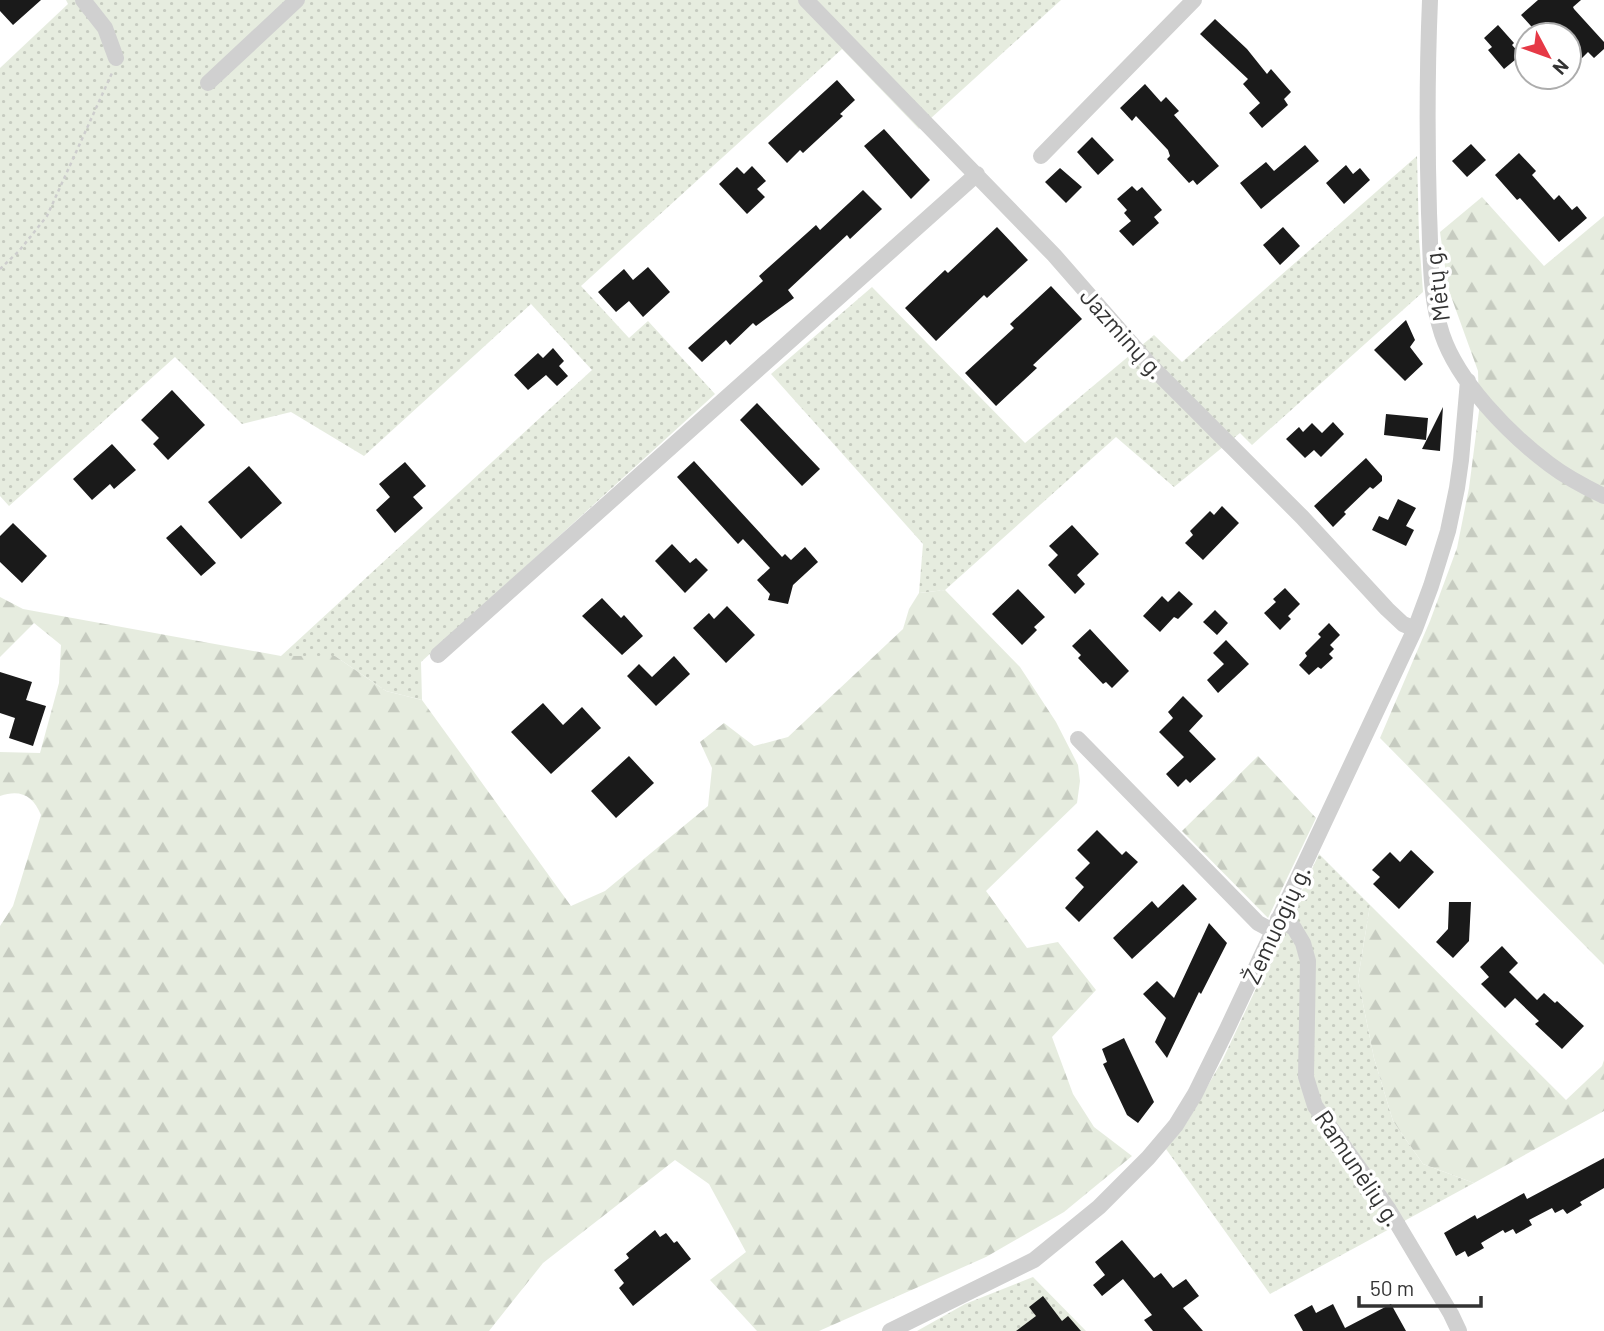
<svg xmlns="http://www.w3.org/2000/svg" width="1604" height="1331" font-family="Barlow,sans-serif">
	<defs>
		<pattern id="grass-dots" width="8" height="8" patternUnits="userSpaceOnUse" patternTransform="scale(1.75)"><rect width="8" height="8" fill="#e6ecdf"/><path d="M2 2h.1M6 6h.1" fill="none" stroke="#c6cbc0" stroke-width="1.8" stroke-linecap="round"/></pattern>
		<pattern id="forest-firs" width="22" height="20" patternUnits="userSpaceOnUse" patternTransform="scale(1.75)"><rect width="22" height="20" fill="#e6ecdf"/><path d="M5 1l3.5 6h-7zM16 11l3.5 6h-7z" fill="#c6cbc0"/></pattern>
	</defs>
	<rect width="100%" height="100%" fill="#fff"/>
	<path fill="url(#grass-dots)" d="M66 0H1061L919 129 842 49 581 286 629 338 648 321 715 394 421 662 422 700 386 691 335 656H281L592 370 531 304 364 456 291 412 242 424 175 357 9 506 0 496V68L68 4Z
		M1417 156 1419 237 1423 292 1252 445 1240 433 1174 487 1116 437 945 590 919 593 923 544 771 374 872 287 1025 443 1154 335 1182 362Z
		M1319 854 1370 905 1358 979 1374 1058 1393 1121 1423 1164 1474 1183 1270 1294 1166 1149 1187 1122 1223 1059Z
		M1033 1277 1086 1331H917L965 1304Z"/>
	<path fill="url(#forest-firs)" d="M1482 197 1544 266 1604 216V965L1380 738 1430 621 1457 548 1469 488 1479 411 1478 371 1448 288 1440 232Z
		M945 590 1020 667 1056 722 1078 765 1080 781 1077 803 986 891 1027 948 1058 942 1096 990 1052 1037 1073 1094 1094 1127 1132 1156 1064 1212 986 1257 819 1331H757L710 1280 746 1252 709 1184 675 1160 543 1263 489 1331H0V926L13 906 41 815C33 796 21 789 0 796V752L40 753 59 683 61 645 34 623 0 657V597L23 609 281 656H335L386 691 422 700 571 906 605 891 708 806 712 768 700 742 724 723 754 746 788 737 903 629 909 609 919 593Z
		M1258 756 1316 818 1268 918 1182 831Z
		M1370 905 1566 1100 1602 1066 1604 1060V1111L1474 1183 1423 1164 1393 1121 1374 1058 1358 979Z"/>
	<path fill="#1a1a1a" d="M0 0H41L13 25 0 11Z
		M1538 0H1581L1573 7 1574 9 1604 42V49L1594 58 1588 52 1582 58 1569 44V35H1561L1553 27 1544 35H1539L1521 15Z
		M1215 19 1247 49 1267 74 1271 69 1291 92 1284 99 1288 105 1262 128 1249 113 1260 103 1243 84 1248 79 1200 34Z
		M1498 25 1514 43 1512 45 1521 55 1504 69 1488 50 1492 47 1484 38Z
		M837 80 855 100 840 114 843 116 803 153 800 150 787 163 768 143Z
		M1145 84 1161 102 1166 97 1179 111 1174 115 1219 166 1197 185 1193 180 1189 183 1167 159 1170 156 1168 150 1136 116 1132 121 1120 108Z
		M884 129 930 180 911 199 864 146Z
		M1092 137 1114 160 1098 175 1077 152Z
		M1471 144 1486 160 1467 177 1452 161Z
		M1305 145 1319 161 1261 209 1240 183 1266 162 1274 171Z
		M1519 153 1536 171 1532 175 1554 200 1559 195 1572 210 1577 206 1587 218 1559 242 1520 198 1517 200 1495 175Z
		M1346 165 1353 174 1360 168 1370 180 1344 204 1326 183Z
		M752 166 766 181 757 189 765 197 747 214 719 184 737 167 744 174Z
		M1060 168 1082 187 1066 203 1045 182Z
		M1132 186 1137 191 1142 187 1162 210 1154 217 1159 223 1133 246 1119 231 1131 221 1124 213 1127 210 1117 199Z
		M863 190 882 209 850 239 847 235 788 290 794 298 756 326 753 323 730 345 726 340 702 362 688 348 763 281 759 276 816 225 820 230Z
		M997 227 1028 260 987 298 984 295 936 341 905 308 945 270 948 273Z
		M1283 227 1300 246 1280 265 1263 245Z
		M648 267 670 292 643 317 629 301 616 312 598 292 624 269 633 280Z
		M1051 286 1082 319 1033 365 1037 368 996 406 965 373 1014 328 1010 324Z
		M1406 320 1415 340 1410 347 1423 364 1405 381 1374 350Z
		M553 348 564 361 559 366 568 376 557 386 546 375 528 390 514 375 538 353 543 358Z
		M172 390 205 425 168 460 153 444 159 438 141 420Z
		M757 403 820 469 802 486 740 420Z
		M1443 407 1440 451 1422 449Z
		M1386 414 1428 418 1426 440 1384 435Z
		M1333 422 1344 434 1321 457 1314 450 1305 458 1286 439 1299 427 1303 432 1312 423 1322 433Z
		M112 444 136 470 114 489 110 484 92 500 73 479Z
		M1366 458 1382 476V481L1373 489 1370 487 1344 512 1346 514 1333 527 1314 506Z
		M694 461 782 557 785 554 791 560 805 547 818 562 793 585 788 604 768 600 770 594 757 580 770 568 743 539 738 544 677 477Z
		M405 462 426 486 413 497 423 508 395 533 376 510 390 497 379 484Z
		M249 466 282 503 241 539 208 502Z
		M1398 499 1416 508 1406 526 1414 530 1406 546 1372 530 1379 516 1388 520Z
		M1222 506 1239 523 1203 560 1185 543 1193 535 1190 531 1210 511 1214 515Z
		M13 523 47 556 22 583 0 562V536Z
		M181 525 216 563 201 576 166 538Z
		M1072 525 1099 554 1077 575 1085 584 1075 594 1048 565 1058 555 1049 546Z
		M672 544 690 563 696 558 708 570 685 593 655 561Z
		M1285 588 1300 604 1288 616 1291 619 1280 630 1264 613 1276 602 1273 599Z
		M1018 589 1045 617 1034 627 1037 630 1022 645 992 614Z
		M1179 591 1193 604 1178 619 1174 617 1160 632 1143 616 1162 596 1168 602Z
		M602 598 621 618 624 615 643 636 622 655 582 616Z
		M727 606 755 635 726 663 693 628 709 613 714 619Z
		M1215 610 1228 623 1217 635 1203 622Z
		M1329 623 1340 635 1330 645 1334 649 1329 654 1333 658 1321 669 1318 667 1309 675 1299 665 1307 656 1305 653 1321 637 1318 634Z
		M1090 629 1129 671 1112 688 1106 682 1103 684 1078 658 1081 655 1072 646Z
		M1226 640 1249 664 1218 693 1207 680 1224 664 1213 653Z
		M674 656 690 674 656 706 627 676 639 664 652 677Z
		M0 672 32 682 26 700 46 706 33 746 9 738 15 718 0 713Z
		M1183 696 1203 716 1189 731 1216 759 1190 783 1186 779 1178 787 1166 774 1184 757 1159 732 1173 718 1168 712Z
		M543 703 563 725 582 707 601 728 551 774 511 732Z
		M629 756 654 783 616 818 591 791Z
		M1097 830 1122 855 1126 851 1138 862 1079 922 1065 908 1084 887 1075 878 1090 863 1077 850Z
		M1411 850 1434 872 1399 909 1373 884 1380 877 1372 870 1390 852 1400 862Z
		M1183 884 1197 899 1132 959 1113 938 1152 901 1158 908Z
		M1449 902H1471L1469 941 1453 958 1436 942 1448 929Z
		M1209 923 1227 943 1201 994 1199 992 1167 1058 1155 1042 1166 1018 1143 994 1157 981 1174 998Z
		M1502 946 1518 963 1509 972 1537 1000 1544 993 1555 1003 1557 1001 1584 1026 1562 1049 1535 1024 1539 1021 1515 998 1505 1008 1481 984 1489 977 1480 967Z
		M1124 1038 1154 1102 1138 1123 1127 1115 1103 1064 1107 1062 1102 1049Z
		M1604 1158V1188L1580 1202 1582 1205 1567 1214 1563 1209 1555 1213 1552 1208 1529 1220 1532 1225 1516 1234 1513 1229 1505 1233 1503 1230 1481 1243 1484 1248 1468 1257 1465 1251 1456 1256 1444 1233 1475 1215 1477 1219 1524 1193 1527 1199Z
		M655 1230 660 1237 666 1233 674 1243 677 1241 691 1259 633 1306 619 1288 624 1283 614 1270 629 1258 626 1254Z
		M1122 1240 1154 1278 1161 1273 1173 1288 1186 1279 1199 1296 1183 1308 1203 1331H1153L1144 1320 1152 1315 1123 1279 1102 1296 1093 1285 1105 1275 1095 1262Z
		M1043 1296 1062 1321 1068 1316 1081 1331H1016L1036 1316 1029 1307Z
		M1333 1304 1345 1328 1391 1304 1406 1331H1303L1294 1315 1312 1305 1316 1313Z"/>
	<g fill="none" stroke-linecap="round" stroke-linejoin="round">
		<path stroke="#cdcdcd" stroke-width="2.5" stroke-dasharray="3.5 3.5" stroke-linecap="butt" d="M0 269 19 251 47 216 112 73"/>
		<path stroke="#d0d0d0" stroke-width="16" d="M83 0 105 28 116 58
			M806 0 1054 255 1151 366 1302 517 1387 609 1403 624 1415 629
			M1430 0C1427 71 1427 142 1429 213 1431 253 1429 295 1442 334 1458 382 1509 434 1549 464 1566 477 1585 487 1604 496
			M208 83 297 0
			M1041 156 1194 0
			M438 655 977 174
			M1078 739 1258 923 1273 931
			M1278 919 1294 928 1303 943 1308 961 1306 1077 1315 1106 1389 1210 1451 1314 1459 1331
			M890 1331 1034 1260 1099 1207 1148 1158 1176 1125 1195 1094 1227 1029 1415 629 1431 586 1448 531 1457 488 1461 460 1468 381"/>
	</g>
	<g text-anchor="middle" dominant-baseline="central" stroke-width="7" stroke-linejoin="round" paint-order="stroke">
		<g font-size="24" fill="#333" stroke="#fff">
			<text transform="translate(1436 284) rotate(-97)">Mėtų g.</text>
			<text transform="translate(1123 333) rotate(48)">Jazminų g.</text>
			<text transform="translate(1276 924) rotate(-65)">Žemuogių g.</text>
			<text transform="translate(1359 1168) rotate(56)">Ramunėlių g.</text>
		</g>
	</g>
	<g transform="translate(1548 56) rotate(131)"><circle r="33" fill="#ffffff" stroke="#adadad" stroke-width="2"/>
	<path d="M0-5L12 26L0 18L-12 26Z" fill="#e63946"/>
	<text y="-10" font-size="19" font-weight="bold" text-anchor="middle" fill="#333333">N</text>
	</g>
	<path d="M1359 1296v10h122v-10" fill="none" stroke="#333333" stroke-width="3.5"/>
	<text x="1370" y="1296" font-size="21" fill="#333333" stroke="#ffffff" stroke-width="5" paint-order="stroke">50 m</text>
</svg>
